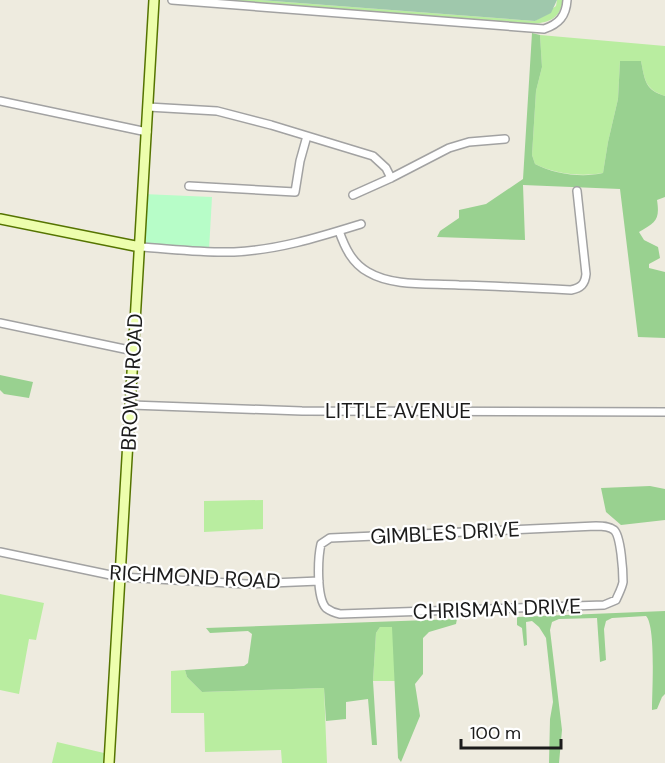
<svg xmlns="http://www.w3.org/2000/svg" width="665" height="763" font-family="'DM Sans',sans-serif">
	<rect width="100%" height="100%" fill="#eeebdf"/>
	<path fill="#b9eda0" d="M223 0H260L535 21 556 6 557 0H563C560 18 551 22 533 24Z
		M540 35 665 46V96C645 89 645 81 641 61H620L618 99 608 142 603 173C581 177 555 174 535 164L532 155 536 91 542 67Z
		M263 500V529L204 532V501Z
		M0 594 44 603 36 640 29 639 19 694 0 690Z
		M380 627H393L395 681H373L376 633Z
		M185 670 187 677 202 692 324 688 327 763H282L281 750 205 752 204 713H171V671Z
		M57 742 104 753 103 763H52Z"/>
	<path fill="#99d190" d="M532 33 540 35 542 67 536 91 532 155 535 164C554 174 582 178 603 173L608 142 618 99 620 61H641C645 81 645 90 665 96V197L657 200C660 220 656 222 639 232L644 240 658 247 660 258 649 264V268L665 272V338L638 337 620 189 523 185 525 240 437 237 440 231 459 218V210L486 204 523 179Z
		M0 375 33 382 29 398 4 394 0 390Z
		M650 486 665 489V520L621 525 606 512 601 488Z
		M665 611V694L662 697 657 709 652 710C652 692 656 626 646 616L612 618 606 621 604 629 606 660 600 662 597 618 559 619 552 622 550 630 562 730 559 763H549L550 719 553 702 546 638 539 627 532 621 526 622 527 645 524 646 522 628 517 625V617Z
		M457 619 456 624 429 632 423 638V674L415 684 420 716 401 762 398 758 392 627H380L376 633 373 681 377 745H372L368 699 346 702V719L326 721 324 688 202 692 187 677 185 670 244 666 248 663 252 634 248 631 210 633 206 628Z"/>
	<path fill="#9fc8ac" d="M260 0H557L551 13 535 21Z"/>
	<path fill="#b7fdc8" d="M143 194 212 197 209 250 142 246Z"/>
	<g fill="none" stroke-linecap="round" stroke-linejoin="round">
		<defs>
			<path id="street" d="M172 0 544 29C559 24 566 16 567 0
				M0 101 147 132
				M148 107 217 111 271 125 373 156 386 168 391 178
				M189 186 295 192 300 161 307 136
				M353 195 391 178 449 148 469 142 505 139
				M339 231C345 248 352 263 368 272 393 287 431 283 459 285 496 286 534 288 571 290 581 288 585 284 586 274L577 191
				M140 247C171 249 203 253 234 252 278 250 319 237 361 224
				M0 323 134 351
				M131 405 302 411 665 412
				M596 526C602 526 609 526 614 530 621 536 623 572 623 582 622 588 618 595 616 600L604 605 340 614C335 613 330 611 326 608 316 597 318 557 321 544L330 538Z
				M0 552 120 577 247 584 319 581"/>
			<path id="secondary" d="M0 219 140 247
				M109 763 154 0"/>
		</defs>
		<use href="#street" stroke="#a2a2a2" stroke-width="10"/>
		<use href="#secondary" stroke="#557400" stroke-width="12"/>
		<use href="#street" stroke="#fff" stroke-width="7"/>
		<use href="#secondary" stroke="#edfead" stroke-width="9"/>
	</g>
	<g text-anchor="middle" dominant-baseline="central" stroke-width="4.5" stroke-linejoin="round" paint-order="stroke">
		<g font-size="21" fill="#1b1b1b" stroke="#fff">
			<text transform="translate(132 382) rotate(-87)">BROWN ROAD</text>
			<text x="398" y="411">LITTLE AVENUE</text>
			<text transform="translate(445 533) rotate(-3)">GIMBLES DRIVE</text>
			<text transform="translate(195 577) rotate(3)">RICHMOND ROAD</text>
			<text transform="translate(497 609) rotate(-2)">CHRISMAN DRIVE</text>
		</g>
	</g>
	<path d="M461 739v9h100v-9" fill="none" stroke="#1b1b1b" stroke-width="3"/>
	<text x="470" y="739" font-size="18" fill="#1b1b1b" stroke="#ffffff" stroke-width="4.5" paint-order="stroke">100 m</text>
</svg>
